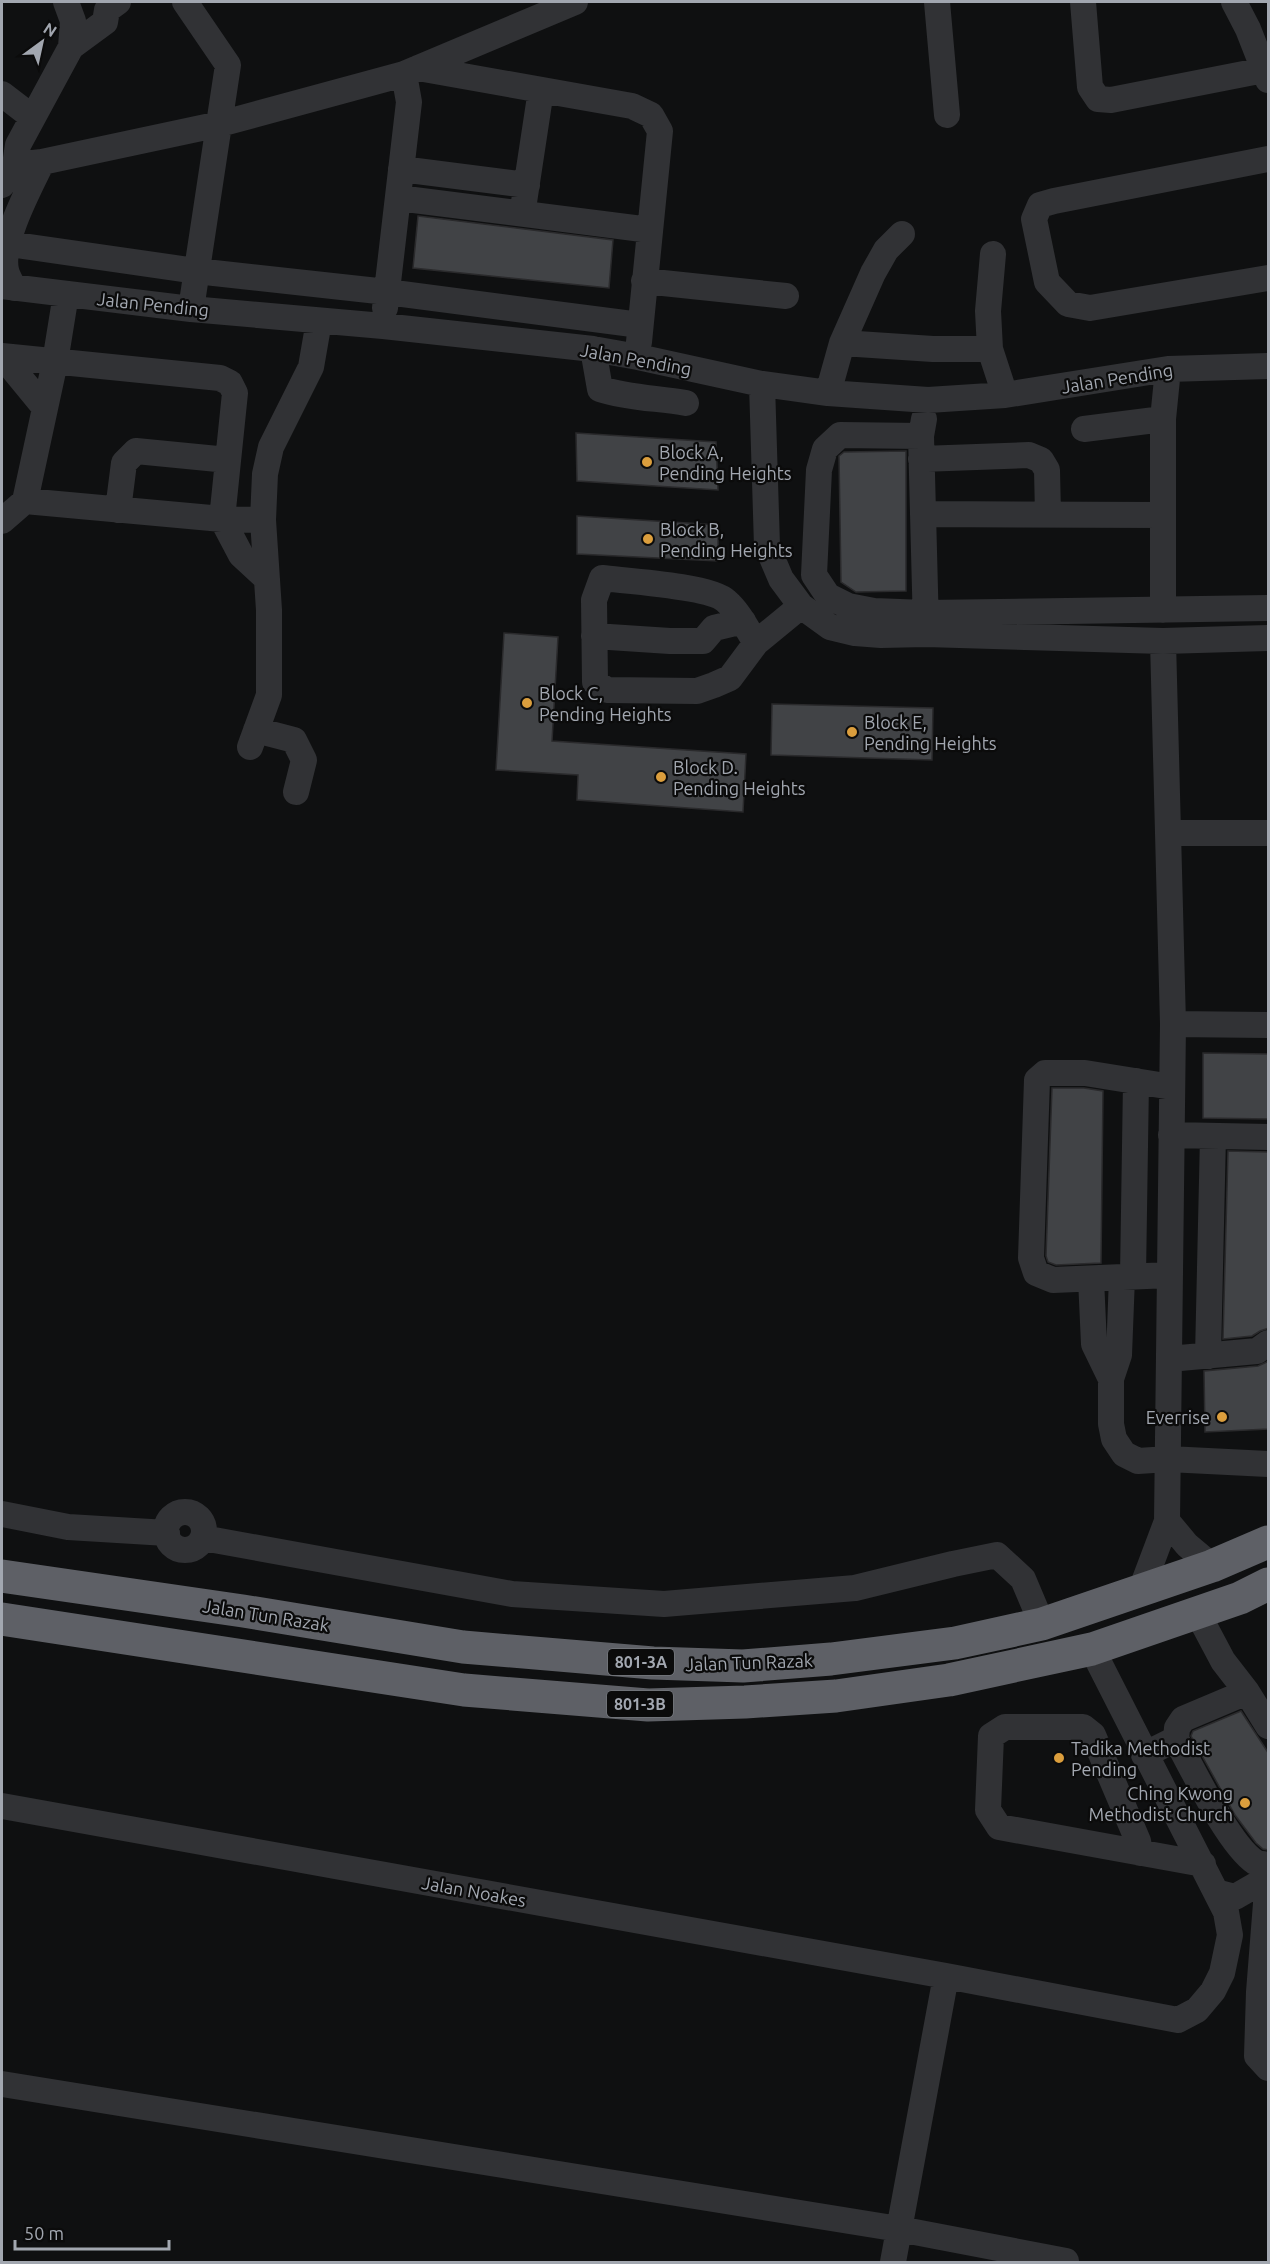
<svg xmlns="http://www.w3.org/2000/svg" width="1270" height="2264" font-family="Ubuntu,sans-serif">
	<rect width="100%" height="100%" fill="#0f1011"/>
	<path fill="#414346" stroke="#2a2a2c" stroke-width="1.5" d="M418 216 613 240 609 288 413 268Z
		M576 433 716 442 718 490 577 481Z
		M906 451V591L856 592 841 582 839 456 844 452Z
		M577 516 718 525V561L577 554Z
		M504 633 558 637 552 741 746 754 743 812 577 800 578 775 496 770Z
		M772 704 933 708 932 760 771 755Z
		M1203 1053 1269 1054V1119L1203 1118Z
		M1052 1088H1084L1103 1091 1101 1263 1056 1265 1048 1262 1046 1256Z
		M1228 1151 1269 1152V1328L1260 1331 1252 1336 1223 1339Z
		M1269 1361V1429L1205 1432 1204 1371 1258 1366Z
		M1241 1711 1269 1754V1850L1263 1849 1256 1843 1235 1815 1191 1736 1193 1731Z"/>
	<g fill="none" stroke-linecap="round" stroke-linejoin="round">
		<path stroke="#313235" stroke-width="26" d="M66 2 73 21 71 47
			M185 2 228 65 191 309
			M937 2 947 115
			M1083 2 1090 87 1098 99 1111 100 1264 70
			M1234 2 1248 29 1268 80
			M418 68 632 106 651 115 660 131 639 342
			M2 94 32 117
			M1268 159 1054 201 1040 205 1034 219 1047 282 1068 304 1090 308 1268 278
			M15 165 18 145 71 47 105 22 107 10 118 2
			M401 169 527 185
			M2 185 15 165 42 162 220 124 404 74 575 2
			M398 198 650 230
			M524 202 541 90
			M2 243 196 271 387 292 640 325
			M993 254 988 311 990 349 1005 395
			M644 281 786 296
			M2 286 191 309 383 326 593 349 638 357 762 384 828 393 928 400 1005 395 1168 369 1268 366
			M14 288C11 282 7 276 6 270 0 242 30 187 42 162
			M385 308 409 102 404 74
			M842 343 933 349H990
			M593 349 600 389C628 398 657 398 686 403
			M2 356 220 378 230 383 235 393 222 519 241 555 267 579
			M3 357 45 408
			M762 384 767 546 781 579 801 606 830 627 855 633 881 635 926 634 1163 641 1268 638
			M828 393 842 343 873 273 886 250 902 234
			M924 419 921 436 926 628
			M1084 429 1163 419
			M921 436 840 435 825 449 819 470 814 575 828 596 848 606 874 611 925 613 1268 608
			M921 459 1029 455 1041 460 1047 470 1048 514
			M25 501 222 519 263 520
			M118 510 124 463 136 451 228 460
			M923 514 1162 515
			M2 521 25 501 55 362 66 294
			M1163 610V419L1168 369
			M594 636 670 641H703L714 628 743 621
			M756 643C747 629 739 612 726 601 711 586 626 581 602 578L594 600 595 682 607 690 697 691 714 685 730 678 756 643 801 606
			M256 730 294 740 304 760 296 792
			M250 747 269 695V610L263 520 265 474 271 447 311 367 319 321
			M1168 833H1268
			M1173 1024 1268 1025
			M1171 1135 1268 1137
			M1170 1275 1053 1280 1036 1273 1031 1258 1037 1080 1045 1073H1085L1172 1087
			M1133 1276 1136 1081
			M1091 1279 1094 1344 1111 1379V1424L1114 1439 1124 1454 1138 1461 1168 1459 1268 1464
			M1208 1356 1213 1136
			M1169 1359 1257 1351 1268 1343
			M1111 1379 1119 1355 1122 1277
			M166 1531a19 19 0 1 1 38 0a19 19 0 1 1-38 0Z
			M2 1514 68 1527 167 1533
			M1167 1521 1187 1545 1212 1566
			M203 1538 512 1594 664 1604 855 1588 953 1564 997 1555 1023 1579 1042 1624
			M1141 1590 1167 1521 1173 1024 1163 641
			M1247 1692 1268 1726
			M1176 1739C1192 1768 1229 1845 1255 1862 1258 1864 1264 1864 1268 1865
			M1144 1755 1176 1739 1177 1728 1183 1719 1247 1692 1223 1661 1197 1612
			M2 1806 946 1976 1178 2020 1197 2010 1213 1991 1222 1973 1230 1935 1226 1912 1092 1649
			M1140 1853 1138 1841 1093 1735 1083 1727H1005L991 1736 988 1810 999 1827 1203 1864
			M1268 1878 1259 1992 1257 2056 1268 2068
			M1216 1892 1235 1897 1268 1878
			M2 2084 899 2229 1066 2261
			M893 2262 946 1976"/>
		<path stroke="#5e6066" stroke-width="33" d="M2 1576 243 1611 463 1647 653 1663 743 1666 831 1659 955 1643 1042 1624 1212 1566 1268 1542
			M2 1619 464 1690 648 1705 745 1702 836 1696 949 1680 1092 1649 1240 1598 1268 1584"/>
	</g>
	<g fill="#db9e3d" stroke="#0b0b0b" stroke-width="2">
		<circle cx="647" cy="462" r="6"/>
		<circle cx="648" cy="539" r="6"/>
		<circle cx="527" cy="703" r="6"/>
		<circle cx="852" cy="732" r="6"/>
		<circle cx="661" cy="777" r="6"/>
		<circle cx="1222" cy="1417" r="6"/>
		<circle cx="1059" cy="1758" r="6"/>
		<circle cx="1245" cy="1803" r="6"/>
	</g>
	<g text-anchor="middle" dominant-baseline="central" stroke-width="4.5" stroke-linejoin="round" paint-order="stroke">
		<g fill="#0b0b0b" stroke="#75787e" stroke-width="1.5">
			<rect x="608" y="1649" width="66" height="26" rx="4.5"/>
			<rect x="607" y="1691" width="66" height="26" rx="4.5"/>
		</g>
		<g font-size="16" font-weight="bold" fill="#a2a7b0">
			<text x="641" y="1662">801-3A</text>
			<text x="640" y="1704">801-3B</text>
		</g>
		<g font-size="18" fill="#a2a7b0" stroke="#0b0b0b">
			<text transform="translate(153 304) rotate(6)">Jalan Pending</text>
			<text transform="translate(636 359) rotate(10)">Jalan Pending</text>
			<text transform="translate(1117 378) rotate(-9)">Jalan Pending</text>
			<text transform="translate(266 1615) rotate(9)">Jalan Tun Razak</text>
			<text transform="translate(749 1662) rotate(-2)">Jalan Tun Razak</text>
			<text transform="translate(474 1891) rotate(10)">Jalan Noakes</text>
		</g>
		<g font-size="18" fill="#a2a7b0" stroke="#0b0b0b" text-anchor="start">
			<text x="659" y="452">Block A,<tspan x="659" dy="21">Pending Heights</tspan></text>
			<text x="660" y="529">Block B,<tspan x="660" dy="21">Pending Heights</tspan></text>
			<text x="539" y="693">Block C,<tspan x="539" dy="21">Pending Heights</tspan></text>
			<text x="864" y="722">Block E,<tspan x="864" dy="21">Pending Heights</tspan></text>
			<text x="673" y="767">Block D.<tspan x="673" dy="21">Pending Heights</tspan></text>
			<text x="1210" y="1417" text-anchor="end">Everrise</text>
			<text x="1071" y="1748">Tadika Methodist<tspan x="1071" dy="21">Pending</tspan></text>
			<text x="1233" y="1793" text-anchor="end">Ching Kwong<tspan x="1233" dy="21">Methodist Church</tspan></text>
		</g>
	</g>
	<rect width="1270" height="2264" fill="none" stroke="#a2a7b0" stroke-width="6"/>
	<g transform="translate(42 42) rotate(33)" stroke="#0b0b0b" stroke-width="4.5" paint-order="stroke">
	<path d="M0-4.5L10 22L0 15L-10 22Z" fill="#a2a7b0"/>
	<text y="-9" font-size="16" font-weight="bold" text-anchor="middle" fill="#a2a7b0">N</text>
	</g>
	<path d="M15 2240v9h154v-9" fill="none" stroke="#a2a7b0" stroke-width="3"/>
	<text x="24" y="2240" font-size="18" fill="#a2a7b0" stroke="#0b0b0b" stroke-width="4.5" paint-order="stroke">50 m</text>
</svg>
